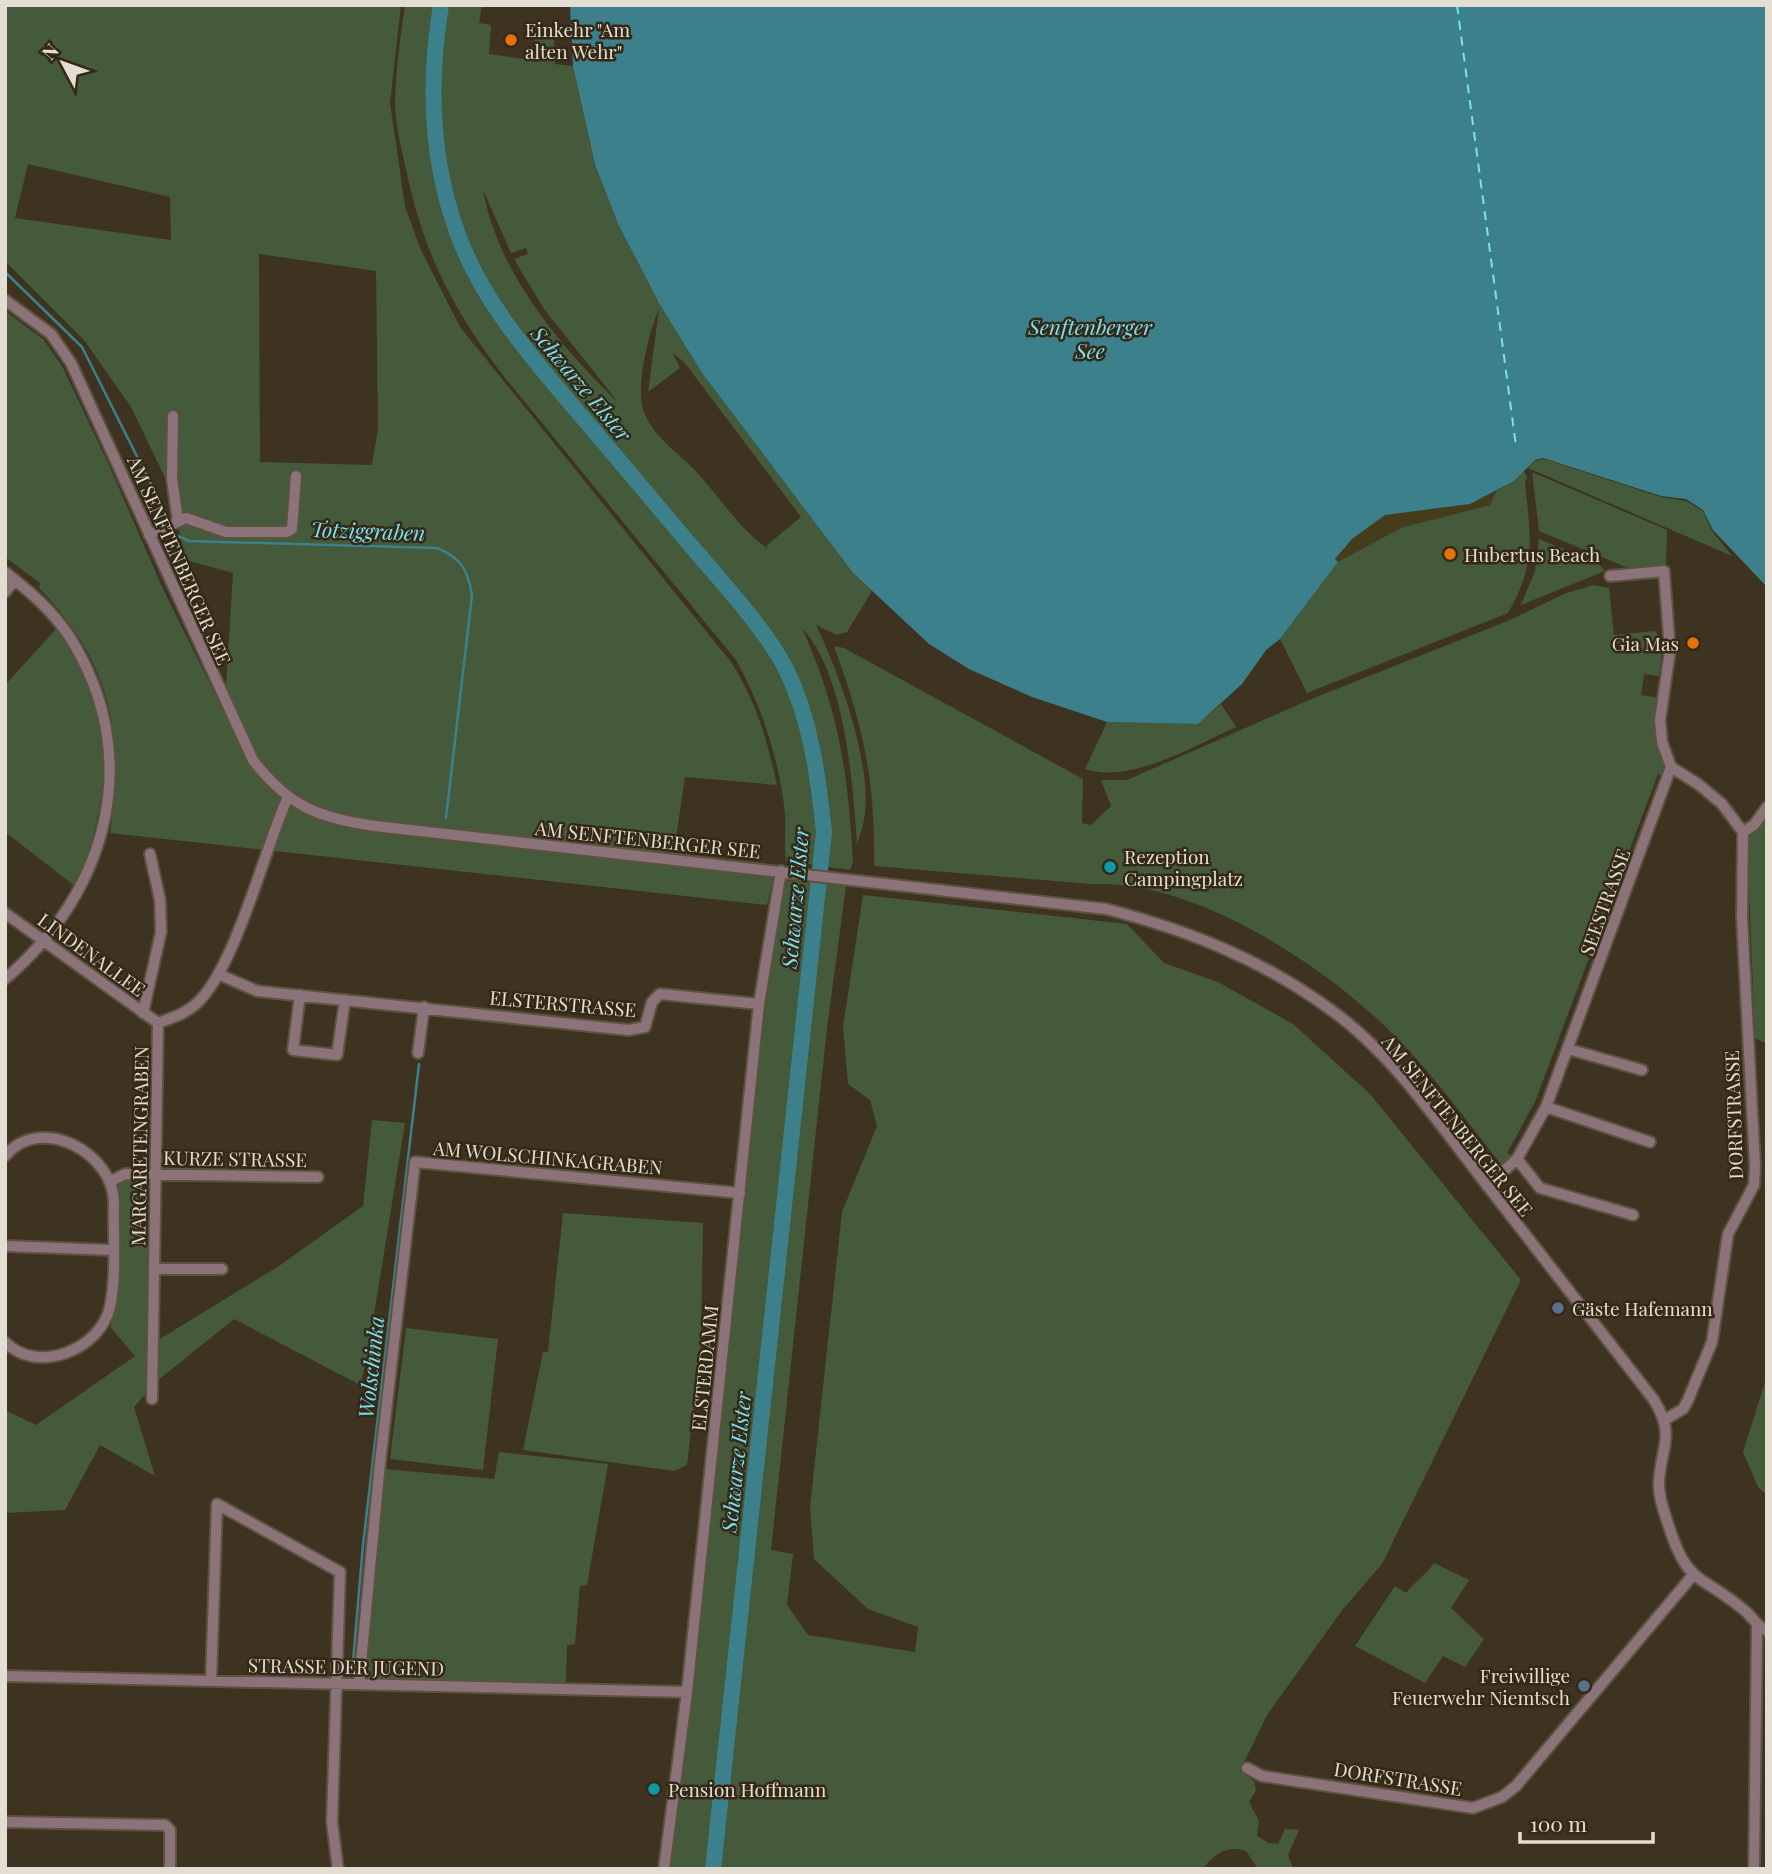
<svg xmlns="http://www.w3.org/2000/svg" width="1772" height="1874" font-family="'Playfair Display',serif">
	<rect width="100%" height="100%" fill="#3e3320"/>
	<path fill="#445a3a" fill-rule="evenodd" d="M5 5H401L390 103 405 206 420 248 460 327 731 662C756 701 767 739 777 785L685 777 672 865 774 875 767 905 110 833C126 734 110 661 39 588L40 583 5 557V311L43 339 62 366 109 465 162 587 215 694 226 686 233 573 186 560 168 484 131 407 84 340 5 261ZM28 164 170 197 171 240 15 218ZM259 254 376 271 378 429 372 465 260 462Z
		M405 5H482L479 23 491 25 489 54 531 60 536 31 554 34 555 64 573 66 595 166 618 224 660 305 702 373 853 573 872 591 847 632 836 635 816 625C839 673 871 760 865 813 864 824 860 835 857 845 853 784 845 673 802 628 839 711 848 772 853 862L850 870 786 861C784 846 786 829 785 813 779 759 762 707 736 660L502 374C451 307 423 251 406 169 401 147 395 123 395 101 396 69 400 37 405 5ZM483 190 511 253 526 248 528 254 514 259 544 309 618 402C560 347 497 270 483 190ZM659 309 648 392 680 368 673 353 684 362 801 517 766 546 768 549C737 527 720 497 695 470 677 452 651 435 643 409 636 385 649 331 659 309Z
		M1544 459 1661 497 1686 501 1703 511 1712 531 1732 556 1528 468 1535 461Z
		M1524 471 1527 477 1525 484C1531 537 1536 565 1508 613L1307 693 1280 639 1338 562 1351 552 1403 527 1490 505 1496 491 1514 481Z
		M1532 472 1667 530 1666 565 1626 567 1539 531Z
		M1539 539 1598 563 1605 571 1521 605 1535 571Z
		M1593 585 1609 588 1614 635 1655 631 1663 641 1659 676 1644 674 1641 695 1660 698 1669 778 1658 774 1535 1102 1507 1153 1517 1159 1506 1170C1469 1125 1435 1076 1394 1035 1323 964 1195 880 1091 884L874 866C875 778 864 729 834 646L844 648 1083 779 1082 823 1091 825 1111 806 1101 780H1127L1309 700 1510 620 1564 594Z
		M56 629C115 712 115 794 75 886L5 832V685Z
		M1221 704 1236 727C1194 746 1131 784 1085 769L1107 722 1198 724Z
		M1767 819V1044L1755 1038 1747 835Z
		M784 880 846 886 827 1028 771 1550 793 1554 787 1605 808 1635 915 1652 918 1627 868 1609 814 1559 810 1507 842 1212 877 1126 870 1100 848 1084 843 1027 863 895 1127 924 1164 963 1218 982 1293 1024 1370 1094 1521 1280 1382 1564 1343 1609 1267 1715 1240 1771 1254 1781 1256 1790 1249 1802 1259 1821 1257 1836 1269 1843 1278 1844 1285 1829 1299 1830 1288 1855 1293 1869H1258L1246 1851C1225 1845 1216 1854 1202 1869H664L766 1005Z
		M372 1120 405 1123 367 1358 360 1385 234 1319 157 1381 134 1407 155 1476 100 1445 65 1510 5 1513V1410L36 1425 135 1356 111 1328 118 1184 126 1179 151 1181 150 1345 279 1266 363 1206Z
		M563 1213 703 1223 701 1344 687 1465 674 1471 523 1450 543 1352H548Z
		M406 1328 498 1339 483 1470 390 1459Z
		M1767 1376V1495L1758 1487 1743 1452Z
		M499 1452 608 1464 587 1585 580 1586 575 1644 567 1645 566 1682 363 1681 385 1469 494 1479Z
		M1434 1563 1469 1580 1451 1608 1484 1639 1465 1667 1443 1656 1425 1683 1355 1646 1395 1586 1406 1593C1415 1581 1426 1575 1434 1563Z"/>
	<path fill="#453c1c" d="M1496 491 1490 505 1403 527 1338 562 1335 560 1352 539 1385 515 1470 504Z"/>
	<path fill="#3c808b" d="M570 5H1767V587L1713 530 1703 510 1686 499 1661 496 1543 458 1535 460 1514 481 1470 504 1385 515 1352 539 1335 559 1338 562 1280 639 1266 650 1242 684 1198 724 1107 722 1032 697 969 669 929 644 853 573 702 373 660 305 618 224 595 165 573 66Z"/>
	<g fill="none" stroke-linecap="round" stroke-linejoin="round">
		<path stroke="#3c808b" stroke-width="2.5" d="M5 272 82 347 166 514
			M178 536 189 541 437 548C461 558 468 570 472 595L446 818
			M352 1673 363 1545 419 1064"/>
		<path stroke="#3c808b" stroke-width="16" d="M441 5C428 83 431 165 460 240 485 305 532 357 576 410 615 455 653 501 692 547 721 581 766 630 786 669 811 720 818 776 824 832L713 1869"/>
		<path stroke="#78e2f2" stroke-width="2" stroke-dasharray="9 7" stroke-linecap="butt" d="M1457 5 1516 446"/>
		<defs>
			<path id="minor" d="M5 300 51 334 71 363 253 760C288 806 318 818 375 826L1106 909C1188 930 1263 960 1331 1010 1390 1052 1435 1118 1479 1175 1537 1250 1596 1325 1654 1400 1676 1437 1661 1445 1659 1482 1658 1496 1664 1511 1668 1524 1688 1587 1700 1573 1744 1610 1753 1617 1756 1626 1767 1631
				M173 416 172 479 178 521
				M149 535 186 518 226 532H286L292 529 296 476
				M5 572C29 591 52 610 69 636 145 755 109 891 5 979
				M1610 576 1664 571 1670 651 1660 720 1662 742 1671 767 1698 784 1722 804 1743 832 1742 919 1755 1166 1754 1185 1728 1234 1712 1342 1688 1400 1683 1409 1666 1419
				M5 592 15 580
				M1743 832 1754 825 1767 807
				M5 913 158 1023
				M218 974 257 991 628 1030 645 1027 652 1002 660 994 759 1004
				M300 995 293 1050 337 1055 345 1000
				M143 1013 161 932 160 900 150 854
				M158 1023C171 1018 185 1014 196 1004 235 969 264 851 287 799
				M1568 1049 1642 1070
				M418 1053 424 1007
				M1546 1107 1650 1142
				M5 1156C41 1113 113 1153 114 1202 113 1236 117 1274 110 1307 100 1350 37 1375 5 1342
				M1517 1159 1540 1188 1633 1215
				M111 1181 125 1174 318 1177
				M1487 1186 1517 1159 1546 1107 1671 767
				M5 1246 112 1250
				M155 1269H222
				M152 1399 158 1023
				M5 1676 687 1692
				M211 1681 217 1504 340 1572 332 1822 338 1869
				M359 1684 380 1463 415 1162 740 1193
				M1247 1768 1262 1776 1473 1808 1502 1797 1516 1786 1693 1575
				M5 1822 165 1825 170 1830V1869
				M664 1869 687 1692 759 1004 781 871
				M1754 1869 1757 1627"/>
		</defs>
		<use href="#minor" stroke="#5c5240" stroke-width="14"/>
		<use href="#minor" stroke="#8b7379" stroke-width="10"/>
	</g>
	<g fill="#e8710a" stroke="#342916" stroke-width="2.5">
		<circle cx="511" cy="40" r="7"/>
		<circle cx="1450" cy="554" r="7"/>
		<circle cx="1693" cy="643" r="7"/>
	</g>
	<g fill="#0f9aa8" stroke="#342916" stroke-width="2.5">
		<circle cx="1110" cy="867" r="7"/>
		<circle cx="654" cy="1789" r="7"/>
	</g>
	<g fill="#5c6f8a" stroke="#342916" stroke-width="2.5">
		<circle cx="1558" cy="1308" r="7"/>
		<circle cx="1584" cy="1686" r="7"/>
	</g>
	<g text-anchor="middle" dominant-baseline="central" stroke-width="5" stroke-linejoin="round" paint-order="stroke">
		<g font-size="19" fill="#e4ddd1" stroke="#342916" text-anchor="start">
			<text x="525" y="29">Einkehr "Am<tspan x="525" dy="22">alten Wehr"</tspan></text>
			<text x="1464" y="554">Hubertus Beach</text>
			<text x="1679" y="643" text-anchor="end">Gia Mas</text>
			<text x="1124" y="856">Rezeption<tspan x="1124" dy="22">Campingplatz</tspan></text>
			<text x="1572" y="1308">Gäste Hafemann</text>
			<text x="1570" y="1675" text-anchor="end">Freiwillige<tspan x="1570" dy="22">Feuerwehr Niemtsch</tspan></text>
			<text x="668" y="1789">Pension Hoffmann</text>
		</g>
		<g font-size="19" fill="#e4ddd1" stroke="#342916">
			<text transform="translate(180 560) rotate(66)">AM SENFTENBERGER SEE</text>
			<text transform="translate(648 839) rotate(6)">AM SENFTENBERGER SEE</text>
			<text transform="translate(1604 902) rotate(-70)">SEESTRASSE</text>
			<text transform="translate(92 954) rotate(36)">LINDENALLEE</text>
			<text transform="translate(563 1003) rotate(5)">ELSTERSTRASSE</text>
			<text transform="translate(1733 1115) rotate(-92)">DORFSTRASSE</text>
			<text transform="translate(1458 1125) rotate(51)">AM SENFTENBERGER SEE</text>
			<text transform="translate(139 1146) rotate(-89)">MARGARETENGRABEN</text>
			<text transform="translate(548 1157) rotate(5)">AM WOLSCHINKAGRABEN</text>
			<text transform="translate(235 1158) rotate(1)">KURZE STRASSE</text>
			<text transform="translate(704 1368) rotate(-84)">ELSTERDAMM</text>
			<text transform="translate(346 1666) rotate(1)">STRASSE DER JUGEND</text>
			<text transform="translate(1398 1778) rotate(9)">DORFSTRASSE</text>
		</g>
		<g font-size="21" font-style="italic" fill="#78e2f2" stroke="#342916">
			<text x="1090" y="326">Senftenberger<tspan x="1090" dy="24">See</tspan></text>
			<text transform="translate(582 383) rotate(50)">Schwarze Elster</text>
			<text transform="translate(368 530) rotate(2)">Totziggraben</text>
			<text transform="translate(794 898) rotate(-85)">Schwarze Elster</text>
			<text transform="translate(370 1367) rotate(-84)">Wolschinka</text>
			<text transform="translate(735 1462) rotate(-84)">Schwarze Elster</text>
		</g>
	</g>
	<rect width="1772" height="1874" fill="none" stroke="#e4ddd1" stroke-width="14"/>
	<g transform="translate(63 63) rotate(311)" stroke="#342916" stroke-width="5" paint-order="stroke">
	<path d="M0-5L12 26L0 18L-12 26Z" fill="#e4ddd1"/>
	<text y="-10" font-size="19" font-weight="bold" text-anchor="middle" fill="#e4ddd1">N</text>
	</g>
	<path d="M1520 1832v10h133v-10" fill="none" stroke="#e4ddd1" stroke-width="3.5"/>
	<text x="1530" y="1832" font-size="21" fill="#e4ddd1" stroke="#342916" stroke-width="5" paint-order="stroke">100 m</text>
</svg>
